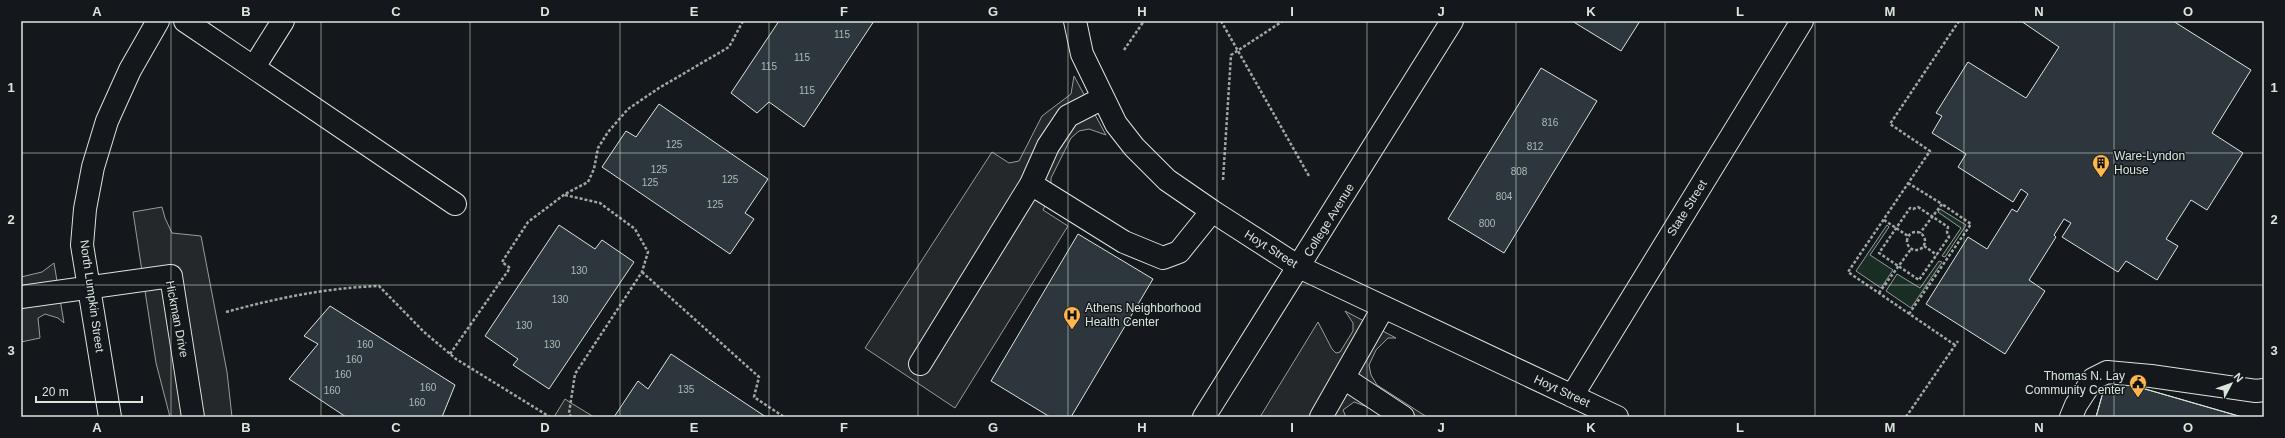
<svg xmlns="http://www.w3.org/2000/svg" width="2285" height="438" font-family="Arial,sans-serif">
	<rect width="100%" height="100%" fill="#14181c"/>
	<path fill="#1a2d24" stroke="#939e99" d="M1940 209 1966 225 1945 257 1942 256 1961 228 1938 212Z
		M1887 225 1889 227 1870 255 1893 270 1881 288 1856 271Z
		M1939 261 1942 262 1911 308 1886 291 1897 274 1920 288Z"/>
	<path fill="#24282b" stroke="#939e99" d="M1074 76 1106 135 1089 129 1079 131 1071 138 1051 178V185L1053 190 1043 210 1068 226 955 408 865 348 992 152 1009 163 1019 161 1042 116 1071 94Z
		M162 207 165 218 172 233 201 236 227 372 232 417H170L156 363 133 212Z
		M54 263 64 323 58 318 45 314 38 318 40 338 21 342V277L42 272Z
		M1345 311 1396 338H1388L1376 350 1369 365 1371 375 1377 385 1427 417H1384L1373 409 1354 402 1343 410 1346 417H1260L1318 322 1332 349 1336 353 1340 352 1353 331V323Z
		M565 399 571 403 594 417H554Z"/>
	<path fill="#2c363c" stroke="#d8e6dc" d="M779 21H874L804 127 769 102 757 113 731 93Z
		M1572 21H1640L1621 51Z
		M2021 21H2173L2251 70 2212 133 2243 153 2207 210 2191 200 2166 239 2178 246 2157 280 2126 261 2118 272 2062 237 2071 223 2064 219 2054 235 2056 237 2029 280 2045 291 2005 354 1926 304 1968 237 1987 249 2012 209 2017 212 2028 194 2021 189 2013 202 1958 167 1966 154 1932 133 1942 116 1936 113 1968 62 2026 98 2059 47Z
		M1541 68 1597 101 1504 253 1448 219Z
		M659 104 768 179 745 213 754 219 730 254 602 167 626 131 636 137Z
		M559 225 595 249 602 240 634 262 549 389 513 365 518 359 485 336Z
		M1078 234 1153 279 1071 417H1050L991 381Z
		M330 306 455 385 442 417H346L289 379 318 344 304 336Z
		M671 354 766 417H614L638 381 648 389Z
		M2107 378 2242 417H2096Z
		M2107 378 2242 417H2096Z"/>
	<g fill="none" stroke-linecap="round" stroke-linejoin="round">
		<defs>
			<path id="minor" d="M185 21 455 204
				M1075 21 1082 54 1116 124 1134 147 1167 180 1212 211 1299 267 1617 417
				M254 67 283 21
				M1031 184 1124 242 1163 258 1179 252 1212 211
				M21 297 171 276 193 417
				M920 364 1031 184 1048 146 1068 116 1103 98
				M1344 378 1403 417
				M1572 396 1802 21
				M110 417 82 245 85 209 93 167 107 121 130 70 158 21
				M1204 417 1452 21
				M1321 417 1383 308
				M2071 417 2076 405 2093 379 2107 372 2151 376 2256 391 2264 390"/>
		</defs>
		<use href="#minor" stroke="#d8e6dc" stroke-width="24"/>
		<path stroke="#9da8a2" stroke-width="2.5" stroke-dasharray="3 2" stroke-linecap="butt" d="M1221 21 1309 176
			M1124 50 1144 21
			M1223 180 1231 55 1283 21
			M1908 183 1942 204 1920 233
			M565 195 600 203 635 229 648 252 642 272 575 374 569 413 571 417
			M1918 207 1948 227 1947 232 1949 237 1919 280 1879 253 1910 208 1913 209Z
			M1884 220 1908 236
			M1907 241a9 9 0 1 1 18 0a9 9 0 1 1-18 0Z
			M1924 246 1937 255
			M642 272 759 377 754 397 784 417
			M1879 293 1911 249
			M226 312C277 298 326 288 379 286L424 332 456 359 550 417
			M1909 314 1971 224 1942 204
			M1955 345 1848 272 1930 151 1890 124 1959 21
			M450 354 510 268 502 262 528 222 565 194 588 182 594 169 598 148 608 132 628 109 659 88 729 47 743 21
			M1906 417 1958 341"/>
		<use href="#minor" stroke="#14181c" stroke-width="22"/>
	</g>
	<path fill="none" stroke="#d8e6dc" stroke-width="1" stroke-opacity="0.55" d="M171 21V417M321 21V417M470 21V417M620 21V417M769 21V417M918 21V417M1068 21V417M1217 21V417M1367 21V417M1516 21V417M1665 21V417M1815 21V417M1964 21V417M2114 21V417M21 153H2264M21 285H2264"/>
	<defs>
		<symbol id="building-pin" viewBox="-11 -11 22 30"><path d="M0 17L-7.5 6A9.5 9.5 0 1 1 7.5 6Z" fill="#ffb74d" stroke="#14181c"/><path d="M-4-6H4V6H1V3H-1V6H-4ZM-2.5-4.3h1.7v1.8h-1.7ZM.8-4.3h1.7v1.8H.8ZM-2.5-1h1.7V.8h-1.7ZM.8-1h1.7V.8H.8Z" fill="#111"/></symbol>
		<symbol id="hospital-pin" viewBox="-11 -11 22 30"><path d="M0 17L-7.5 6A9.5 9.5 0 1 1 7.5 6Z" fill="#ffb74d" stroke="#14181c"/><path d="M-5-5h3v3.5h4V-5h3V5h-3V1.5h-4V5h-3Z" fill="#111"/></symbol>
		<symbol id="civic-pin" viewBox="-11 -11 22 30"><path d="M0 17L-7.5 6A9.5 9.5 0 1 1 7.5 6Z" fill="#ffb74d" stroke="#14181c"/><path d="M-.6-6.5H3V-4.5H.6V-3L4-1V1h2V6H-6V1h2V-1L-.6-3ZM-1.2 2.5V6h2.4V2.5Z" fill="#111"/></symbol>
	</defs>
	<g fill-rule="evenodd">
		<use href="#building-pin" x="2091" y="153" width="20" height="27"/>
		<use href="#hospital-pin" x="1062" y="305" width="20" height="27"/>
		<use href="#civic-pin" x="2128" y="373" width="20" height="27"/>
	</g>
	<g text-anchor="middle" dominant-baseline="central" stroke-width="3" stroke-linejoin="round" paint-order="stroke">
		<g font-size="10" fill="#adbab4">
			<text x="842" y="34">115</text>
			<text x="802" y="57">115</text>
			<text x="769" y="66">115</text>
			<text x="807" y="90">115</text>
			<text x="1550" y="122">816</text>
			<text x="674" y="144">125</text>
			<text x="1535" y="146">812</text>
			<text x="659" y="169">125</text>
			<text x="1519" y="171">808</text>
			<text x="730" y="179">125</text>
			<text x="650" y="182">125</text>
			<text x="1504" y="196">804</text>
			<text x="715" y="204">125</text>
			<text x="1487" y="223">800</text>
			<text x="579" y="270">130</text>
			<text x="560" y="299">130</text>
			<text x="524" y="325">130</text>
			<text x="365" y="344">160</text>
			<text x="552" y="344">130</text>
			<text x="354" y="359">160</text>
			<text x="343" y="374">160</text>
			<text x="428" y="387">160</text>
			<text x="686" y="389">135</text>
			<text x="332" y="390">160</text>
			<text x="417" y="402">160</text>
		</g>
		<g font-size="12" fill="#d8e6dc" stroke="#14181c" text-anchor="start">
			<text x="2114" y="156">Ware-Lyndon<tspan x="2114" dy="14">House</tspan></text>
			<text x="1085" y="308">Athens Neighborhood<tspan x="1085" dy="14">Health Center</tspan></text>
			<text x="2125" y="376" text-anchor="end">Thomas N. Lay<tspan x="2125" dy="14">Community Center</tspan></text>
		</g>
		<g font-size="12" fill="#d8e6dc" stroke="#14181c">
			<text transform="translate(1687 208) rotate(-58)">State Street</text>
			<text transform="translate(1329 220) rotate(-58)">College Avenue</text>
			<text transform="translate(1271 249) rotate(32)">Hoyt Street</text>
			<text transform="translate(92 296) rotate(82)">North Lumpkin Street</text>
			<text transform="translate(177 319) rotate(79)">Hickman Drive</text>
			<text transform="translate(1562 391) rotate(25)">Hoyt Street</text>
		</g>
	</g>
	<rect width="2285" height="438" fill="none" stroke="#14181c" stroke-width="44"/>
	<g transform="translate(2231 384) rotate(49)" stroke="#14181c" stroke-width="3" paint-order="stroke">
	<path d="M0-3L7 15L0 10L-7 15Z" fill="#d8e6dc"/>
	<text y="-6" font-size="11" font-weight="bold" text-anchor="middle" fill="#d8e6dc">N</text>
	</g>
	<path d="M36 396v6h106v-6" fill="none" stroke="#d8e6dc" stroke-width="2"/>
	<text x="42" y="396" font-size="12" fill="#d8e6dc" stroke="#14181c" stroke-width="3" paint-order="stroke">20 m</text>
	<rect x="22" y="22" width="2241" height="394" fill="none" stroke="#d8e6dc" stroke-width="1.5"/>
	<g font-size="13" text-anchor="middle" font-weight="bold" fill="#d8e6dc">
		<text x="97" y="16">A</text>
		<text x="246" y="16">B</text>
		<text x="396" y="16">C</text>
		<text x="545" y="16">D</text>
		<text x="694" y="16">E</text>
		<text x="844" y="16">F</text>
		<text x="993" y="16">G</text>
		<text x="1142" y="16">H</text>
		<text x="1292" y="16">I</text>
		<text x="1441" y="16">J</text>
		<text x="1591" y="16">K</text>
		<text x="1740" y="16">L</text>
		<text x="1890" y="16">M</text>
		<text x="2039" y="16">N</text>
		<text x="2188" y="16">O</text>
		<text x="11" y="92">1</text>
		<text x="2274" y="92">1</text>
		<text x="11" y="224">2</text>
		<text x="2274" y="224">2</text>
		<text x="11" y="355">3</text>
		<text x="2274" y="355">3</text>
		<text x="97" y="432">A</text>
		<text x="246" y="432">B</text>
		<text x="396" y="432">C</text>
		<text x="545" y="432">D</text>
		<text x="694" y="432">E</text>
		<text x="844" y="432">F</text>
		<text x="993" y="432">G</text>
		<text x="1142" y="432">H</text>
		<text x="1292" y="432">I</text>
		<text x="1441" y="432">J</text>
		<text x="1591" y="432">K</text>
		<text x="1740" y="432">L</text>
		<text x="1890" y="432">M</text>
		<text x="2039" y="432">N</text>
		<text x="2188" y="432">O</text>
	</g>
</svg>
